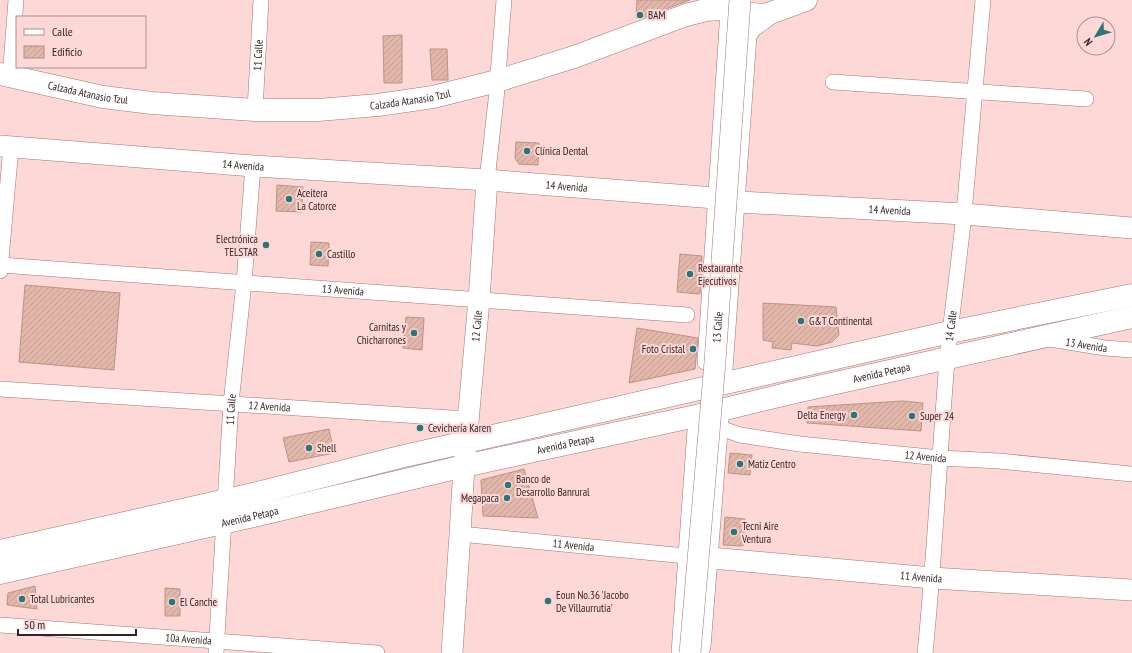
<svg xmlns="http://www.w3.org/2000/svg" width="1132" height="653" font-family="'PT Sans Narrow',sans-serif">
	<defs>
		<pattern id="building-hatch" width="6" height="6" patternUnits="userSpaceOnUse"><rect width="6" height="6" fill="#e2b7a9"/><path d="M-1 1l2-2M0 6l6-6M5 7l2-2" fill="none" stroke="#c29d91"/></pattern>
	</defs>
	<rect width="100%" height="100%" fill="#fed7d7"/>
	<path fill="url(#building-hatch)" stroke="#bc9385" d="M637 0H690L641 18H636Z
		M402 35V83H384L383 36Z
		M430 49H447L448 80H432Z
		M516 142 539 143 538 165 519 164 515 158Z
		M277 185 303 187 302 212 276 211Z
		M311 242 329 243 328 266 310 265Z
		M680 254 702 256 700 294 677 292Z
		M25 285 120 293 114 370 19 362Z
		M763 303 836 307 839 335 832 342 817 346 792 343 791 350 772 348 773 342 763 340Z
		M406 317 424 318 422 350 403 348Z
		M637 328 698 338 695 369 629 383Z
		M903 401 923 403 921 431 807 423 808 407Z
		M329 429 334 453 289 462 283 438Z
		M730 453 752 455 750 475 728 473Z
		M524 469 538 518 483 516 481 480Z
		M725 517 745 519 743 546 723 545Z
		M35 586 37 609 7 605 8 593Z
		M165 588 180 589V616H165Z"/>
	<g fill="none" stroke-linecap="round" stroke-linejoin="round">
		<defs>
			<g id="street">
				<path d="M10 77 16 0"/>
				<path d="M833 82 1086 99"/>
				<path id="s1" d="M255 110 261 0"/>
				<path d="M487 180 496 100 504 0"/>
				<path id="s2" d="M0 265 687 315"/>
				<path d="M0 271 11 147"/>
				<path id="s3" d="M1050 339 1105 348 1132 350"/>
				<path d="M705 362 728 10"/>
				<path d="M724 383 749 36 754 29 775 14"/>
				<path id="s4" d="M0 389 467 419"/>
				<path id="s5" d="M720 428 740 435 800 444 940 458 999 461 1132 474"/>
				<path id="s6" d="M460 534 686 556"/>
				<path id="s7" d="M0 625 377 653"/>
				<path id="s8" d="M216 653 231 403 244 283 253 166"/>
				<path d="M679 653 696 416"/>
				<path d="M700 653 703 647 721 419"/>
				<path id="s9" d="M925 653C935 556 939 458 947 361 952 311 959 263 964 213 971 142 976 71 983 0"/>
			</g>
			<g id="secondary">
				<path id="s10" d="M0 146 253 166 487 180 715 198 738 202 964 214 1132 228"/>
				<path id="s11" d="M711 558 932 578 1132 590"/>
				<path id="s12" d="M452 653 460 534 464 466 479 300 487 180"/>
			</g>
			<g id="primary">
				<path id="s13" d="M0 74 103 97 152 103 255 110H318L378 105 433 97 497 81 574 57 686 15 706 10 720 9 760 15 768 14 806 0"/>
				<path d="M0 551 253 494 400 457 950 332 1132 295"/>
				<path id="s14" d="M0 573 258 515 464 466 696 416 791 393 1132 317"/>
			</g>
		</defs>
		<use href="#street" stroke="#a17676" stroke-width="16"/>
		<use href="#secondary" stroke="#a17676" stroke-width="22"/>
		<use href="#primary" stroke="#a17676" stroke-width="23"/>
		<use href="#street" stroke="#fff" stroke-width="15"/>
		<use href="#secondary" stroke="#fff" stroke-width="21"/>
		<use href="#primary" stroke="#fff" stroke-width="22"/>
		<defs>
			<g id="secondary-bridge">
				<path id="s15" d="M690 653 715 362 740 0"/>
			</g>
		</defs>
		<use href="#secondary-bridge" stroke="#a17676" stroke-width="22" stroke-linecap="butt"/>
		<use href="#secondary-bridge" stroke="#fff" stroke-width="21"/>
	</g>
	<g fill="#2b7578" stroke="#fed7d7" stroke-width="1.5">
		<circle cx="640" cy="15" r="4"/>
		<circle cx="527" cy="151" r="4"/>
		<circle cx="289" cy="199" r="4"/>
		<circle cx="266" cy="245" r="4"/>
		<circle cx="319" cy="254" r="4"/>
		<circle cx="690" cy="274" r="4"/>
		<circle cx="801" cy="321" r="4"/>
		<circle cx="414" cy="333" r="4"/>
		<circle cx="693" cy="349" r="4"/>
		<circle cx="854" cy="415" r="4"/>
		<circle cx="912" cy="416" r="4"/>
		<circle cx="420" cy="428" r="4"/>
		<circle cx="309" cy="448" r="4"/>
		<circle cx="740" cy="464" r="4"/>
		<circle cx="508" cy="485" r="4"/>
		<circle cx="507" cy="498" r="4"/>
		<circle cx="734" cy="532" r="4"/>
		<circle cx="22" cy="599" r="4"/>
		<circle cx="548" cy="601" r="4"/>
		<circle cx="172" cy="602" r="4"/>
	</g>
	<g text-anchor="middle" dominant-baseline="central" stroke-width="4" stroke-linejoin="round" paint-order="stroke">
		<g font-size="11" fill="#362424" stroke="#fed7d7" text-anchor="start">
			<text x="648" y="15">BAM</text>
			<text x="535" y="151">Clínica Dental</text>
			<text x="297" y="193">Aceitera<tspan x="297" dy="13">La Catorce</tspan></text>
			<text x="258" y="239" text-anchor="end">Electrónica<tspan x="258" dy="13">TELSTAR</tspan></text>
			<text x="327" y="254">Castillo</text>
			<text x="698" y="268">Restaurante<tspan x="698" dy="13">Ejecutivos</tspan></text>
			<text x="809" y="321">G&amp;T Continental</text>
			<text x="406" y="327" text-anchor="end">Carnitas y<tspan x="406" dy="13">Chicharrones</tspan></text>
			<text x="685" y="349" text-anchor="end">Foto Cristal</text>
			<text x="846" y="415" text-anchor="end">Delta Energy</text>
			<text x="920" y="416">Super 24</text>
			<text x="428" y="428">Cevichería Karen</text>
			<text x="317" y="448">Shell</text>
			<text x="748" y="464">Matiz Centro</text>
			<text x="516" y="479">Banco de<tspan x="516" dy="13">Desarrollo Banrural</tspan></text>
			<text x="499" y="498" text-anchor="end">Megapaca</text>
			<text x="742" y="526">Tecni Aire<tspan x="742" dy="13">Ventura</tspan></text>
			<text x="556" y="595">Eoun No.36 'Jacobo<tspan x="556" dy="13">De Villaurrutia'</tspan></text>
			<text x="30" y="599">Total Lubricantes</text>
			<text x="180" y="602">El Canche</text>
		</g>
		<g font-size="11" fill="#362424" stroke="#fed7d7">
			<text stroke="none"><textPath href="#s1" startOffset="55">11 Calle</textPath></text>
			<text stroke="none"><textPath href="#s13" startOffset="90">Calzada Atanasio Tzul</textPath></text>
			<text stroke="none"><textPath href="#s13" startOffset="414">Calzada Atanasio Tzul</textPath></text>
			<text stroke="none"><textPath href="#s10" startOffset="244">14 Avenida</textPath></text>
			<text stroke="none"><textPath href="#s10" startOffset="568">14 Avenida</textPath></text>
			<text stroke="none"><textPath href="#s10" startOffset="892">14 Avenida</textPath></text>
			<text stroke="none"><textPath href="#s2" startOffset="344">13 Avenida</textPath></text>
			<text stroke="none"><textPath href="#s12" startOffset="328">12 Calle</textPath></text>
			<text stroke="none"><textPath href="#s9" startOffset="328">14 Calle</textPath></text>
			<text stroke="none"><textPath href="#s15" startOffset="327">13 Calle</textPath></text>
			<text stroke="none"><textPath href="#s3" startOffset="37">13 Avenida</textPath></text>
			<text stroke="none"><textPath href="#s14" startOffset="904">Avenida Petapa</textPath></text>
			<text stroke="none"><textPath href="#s4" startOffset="270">12 Avenida</textPath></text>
			<text stroke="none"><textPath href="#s8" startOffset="244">11 Calle</textPath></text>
			<text stroke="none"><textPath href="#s14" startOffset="580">Avenida Petapa</textPath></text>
			<text stroke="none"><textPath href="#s5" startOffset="208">12 Avenida</textPath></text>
			<text stroke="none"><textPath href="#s14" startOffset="256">Avenida Petapa</textPath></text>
			<text stroke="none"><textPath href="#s6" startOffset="114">11 Avenida</textPath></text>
			<text stroke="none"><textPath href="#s11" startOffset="211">11 Avenida</textPath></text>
			<text stroke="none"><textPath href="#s7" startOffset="189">10a Avenida</textPath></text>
		</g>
	</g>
	<rect x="16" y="16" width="130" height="52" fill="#fed7d7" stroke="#ae8f8f"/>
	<rect x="24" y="29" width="20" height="6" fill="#ffffff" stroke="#ae8f8f"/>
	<text x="52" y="36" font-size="12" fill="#362424">Calle</text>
	<rect x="24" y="46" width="20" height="12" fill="url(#building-hatch)" stroke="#ae8f8f"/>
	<text x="52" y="56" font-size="12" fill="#362424">Edificio</text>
	<g transform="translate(1096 36) rotate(232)"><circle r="19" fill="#fed7d7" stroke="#ae8f8f"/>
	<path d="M0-3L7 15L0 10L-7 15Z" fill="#2b7578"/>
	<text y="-6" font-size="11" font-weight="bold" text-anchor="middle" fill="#362424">N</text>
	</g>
	<path d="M18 629v6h118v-6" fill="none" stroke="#362424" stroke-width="2"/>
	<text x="24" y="629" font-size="12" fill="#362424" stroke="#fed7d7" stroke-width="3" paint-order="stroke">50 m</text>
</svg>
